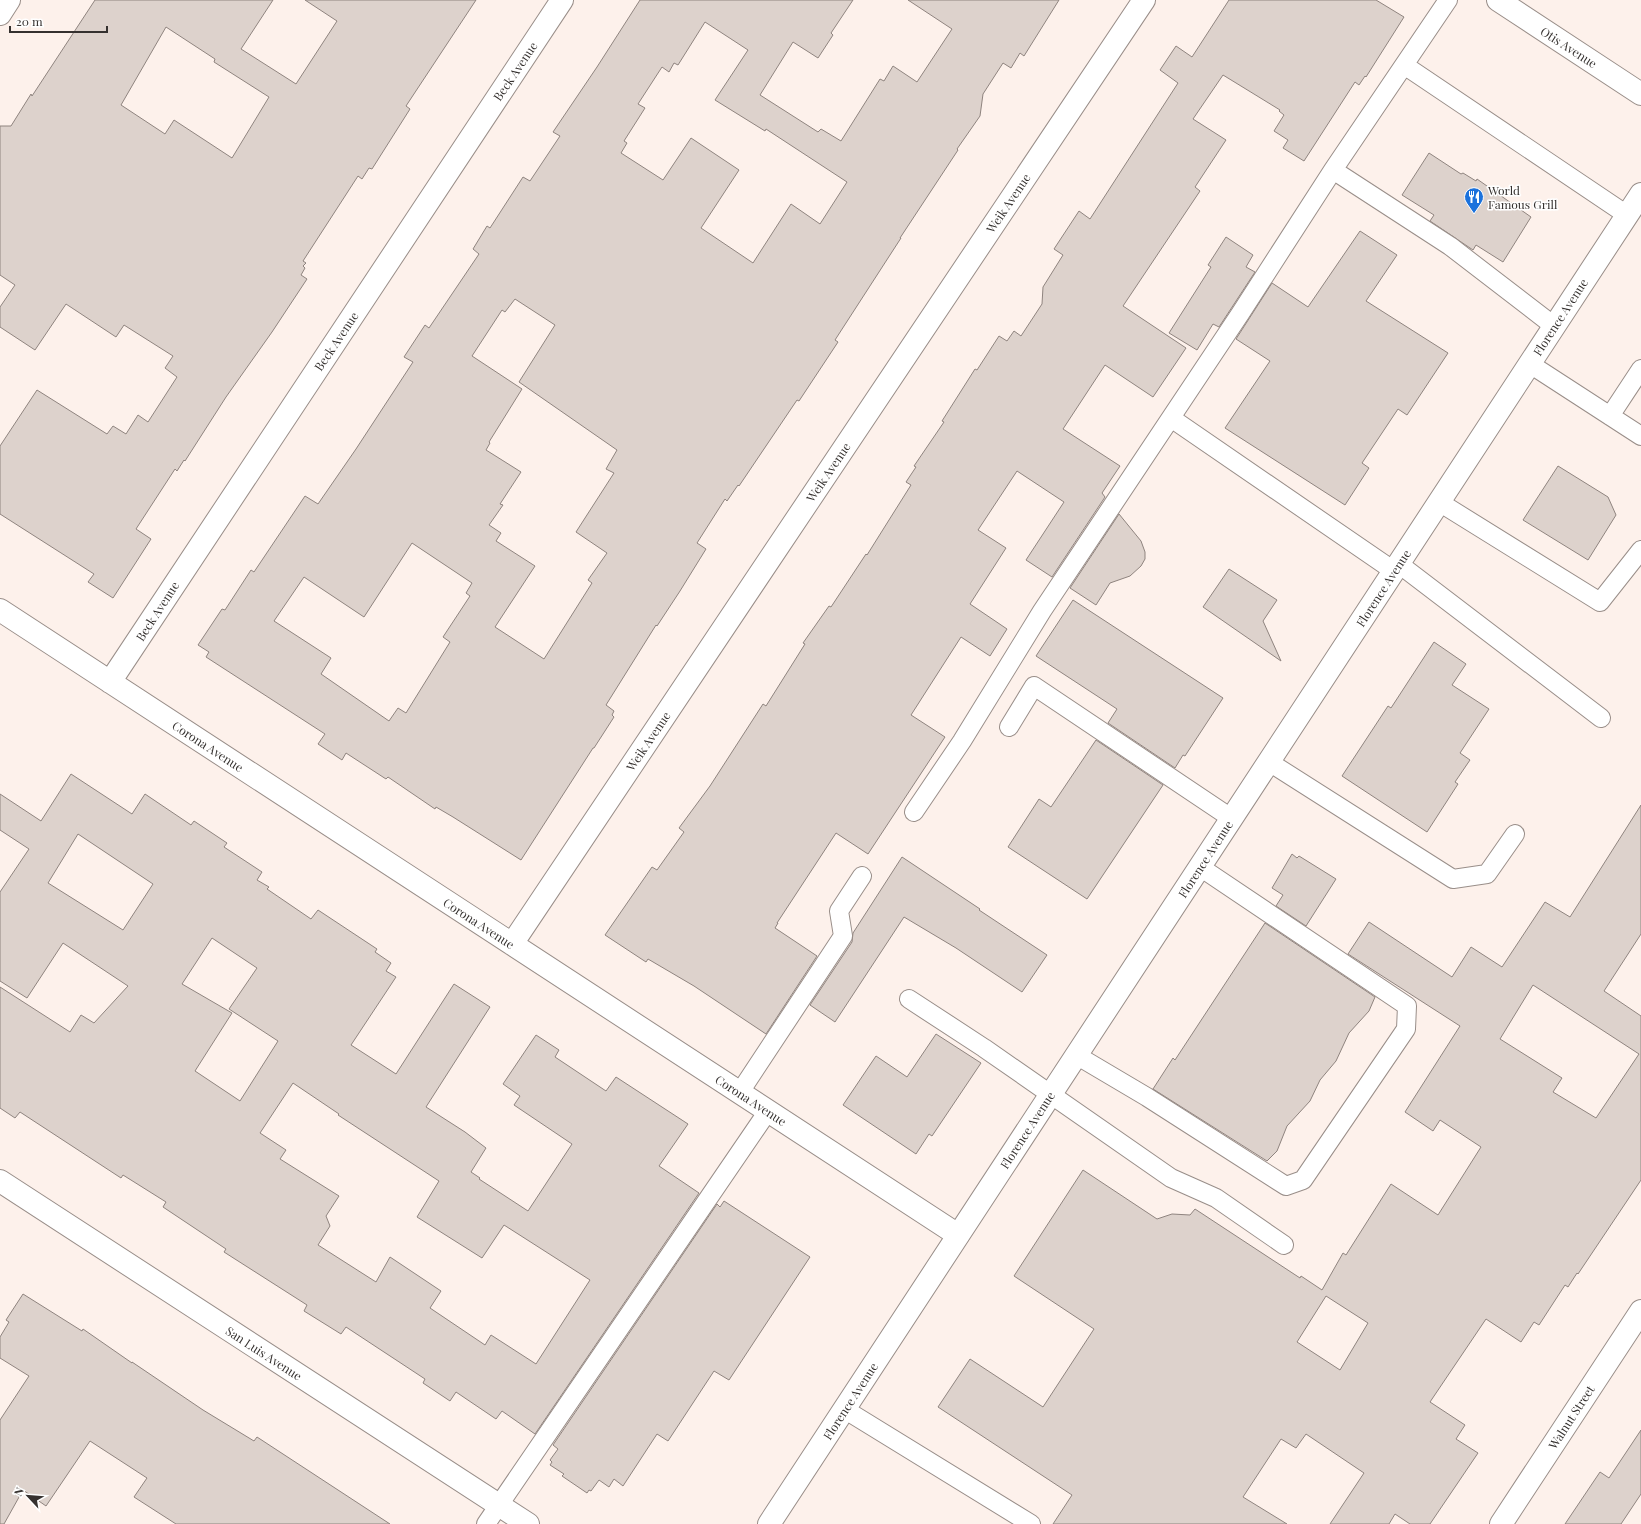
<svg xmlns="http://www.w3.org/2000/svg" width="1641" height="1524" font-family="'Playfair Display',serif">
	<rect width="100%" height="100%" fill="#fdf1eb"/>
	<path fill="#ddd2cc" stroke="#8f847f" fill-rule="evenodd" d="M95 0H273L241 49 296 84 337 21 305 0H476L406 106 410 109 372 169 369 168 362 179 358 176 303 261 306 263 303 266 305 268 301 275 307 279 272 332 226 397 185 461 184 460 177 471 175 469 136 529 151 539 113 598 88 582 94 574 0 514V446L37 390 107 434 113 426 126 434 138 415 148 422 177 377 165 368 173 356 124 325 116 337 66 304 35 350 0 327V307L15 285 0 275V126H11L31 94 32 96ZM166 27 215 59 214 62 269 97 232 158 174 120 165 134 121 105Z
		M640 0H853L831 33 833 35 818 58 793 42 760 95 818 132 821 129 841 141 880 79 884 81 893 66 917 82 952 29 908 0H1059L1024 56 1020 53 1011 68 1003 63 983 94 980 116 957 149 958 150 900 238H901L835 340 838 342 799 401 797 400 739 486 738 485 727 501 725 499 697 543 706 549 680 591 657 626 656 625 606 705 614 711 612 715 614 717 594 748H593L521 860 453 817 436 807 435 809 388 777 386 779 346 753 342 760 318 744 325 734 206 657 209 652 198 645 222 609 225 610 251 570 254 572 305 496 318 504 356 449 413 362 404 357 425 325 429 328 479 254 473 249 487 226 490 228 523 177 530 181 560 136 553 132 597 67ZM705 22 748 50 715 100 765 131 766 129 847 182 820 224 791 204 753 263 701 228 739 170 691 138 663 180 621 153 627 143 624 141 645 108 638 104 662 67 669 72 674 63 678 65ZM515 299 555 325 519 382 617 450 606 469 614 473 576 532 607 553 588 580 592 583 544 659 495 627 535 566 496 541 501 533 489 525 503 505 500 504 521 472 486 450 490 443 489 442 522 389 472 356 502 310 505 312ZM412 543 472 583 466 593 470 596 443 637 450 642 406 713 398 708 389 721 321 674 331 658 274 621 304 577 364 617Z
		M1229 0H1376L1404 17 1366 77 1365 76 1359 85 1355 82 1304 161 1283 148 1288 140 1274 131 1284 115 1279 111 1280 110 1223 75 1193 119 1226 140 1195 187 1200 191 1123 306 1186 348 1153 397 1105 365 1063 429 1120 466 1102 493 1105 497 1052 577 1026 560 1064 502 1017 471 978 530 1006 548 970 604 1007 629 990 656 961 637 911 715 945 737 868 854 836 833 777 923H778L775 928 817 956 766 1034 694 986 648 959 646 962 605 935 652 867 657 870 684 832 679 828 710 786 763 704 766 706 805 644 803 643 829 606 831 607 866 554 867 555 911 485 906 482 916 467 914 466 944 422 942 421 975 369 977 370 999 336 1007 341 1014 331 1021 336 1042 304 1043 287 1063 255 1054 249 1079 211 1090 219 1178 83 1160 70 1176 46 1192 57Z
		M1429 153 1461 174 1463 173 1476 181 1477 179 1531 217 1503 262 1476 245 1473 250 1430 221 1434 215 1402 195Z
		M1360 231 1397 255 1366 301 1448 353 1407 415 1398 409 1362 463 1369 468 1345 505 1225 428 1270 361 1236 339 1272 283 1308 307Z
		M1226 237 1253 255 1246 267 1255 272 1219 327 1213 324 1197 350 1169 333 1211 267 1208 265Z
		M1558 466 1608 497 1616 515 1588 560 1523 520Z
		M1119 514 1141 541 1145 552V559L1141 566 1130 576 1110 583 1096 605 1070 588Z
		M1229 569 1277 600 1263 621 1281 661 1203 607Z
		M1073 600 1223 698 1185 756 1183 755 1175 768 1108 723 1117 709 1036 656Z
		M1434 642 1466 664 1452 685 1489 709 1460 753 1470 760 1455 782 1458 784 1427 832 1342 776 1388 706 1391 708Z
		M1096 740 1163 785 1087 899 1008 847 1039 799 1051 807Z
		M71 774 132 814 145 794 191 825 194 821 227 843 224 847 262 872 257 880 269 887 267 889 311 919 318 910 377 949 375 952 391 963 386 971 396 977 351 1045 396 1074 454 984 490 1007 426 1107 465 1132 486 1148 471 1172 480 1178 479 1179 528 1211 572 1144 514 1105 520 1096 503 1084 536 1035 559 1050 555 1057 606 1091 616 1077 688 1124 659 1166 699 1193 535 1434 502 1411 496 1419 456 1392 450 1401 423 1383 425 1379 346 1327 341 1334 304 1311 307 1305 224 1252 226 1249 163 1207 166 1202 123 1175 121 1178 20 1112 15 1118 0 1108V987L70 1032 81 1015 94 1023 128 986 63 943 27 998 0 981V892L29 849 0 830V794L41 821ZM78 834 153 884 123 930 48 883ZM212 938 257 968 229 1009 278 1041 240 1101 195 1071 232 1013 182 984ZM293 1083 339 1114 338 1115 439 1181 417 1217 482 1258 504 1225 590 1280 536 1364 491 1335 485 1345 430 1308 441 1291 390 1257 376 1282 318 1245 330 1226 326 1216 339 1196 280 1159 286 1150 260 1133Z
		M1641 805V934L1604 991 1641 1016V1180L1578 1274 1577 1273 1568 1287 1565 1285 1539 1325 1534 1322 1521 1342 1486 1319 1430 1402 1465 1425 1456 1439 1478 1453 1430 1524H1410L1395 1514 1389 1524H1330L1364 1473 1306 1434 1296 1448 1281 1439 1243 1497 1287 1524H1053L1072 1495 938 1407 970 1359 1043 1407 1094 1329 1014 1276 1083 1170 1157 1219 1172 1214 1190 1215 1195 1209 1300 1278 1301 1276 1322 1290 1343 1253 1346 1255 1391 1184 1438 1215 1481 1147 1440 1120 1433 1131 1405 1112 1460 1026 1348 954 1369 922 1452 977 1471 947 1502 967 1545 902 1570 917ZM1533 985 1639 1054 1596 1118 1553 1092 1562 1078 1500 1039ZM1326 1296 1368 1323 1340 1370 1297 1342Z
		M1292 854 1297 858 1299 856 1336 879 1306 926 1276 906 1283 895 1272 888Z
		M902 857 980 909 979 910 1047 955 1022 992 956 948 904 917 835 1022 810 1005 852 942 853 933Z
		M1265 923 1375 997 1369 1011 1349 1033 1336 1061 1320 1080 1310 1101 1287 1126 1277 1151 1267 1161 1153 1089 1173 1058 1175 1060Z
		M936 1034 981 1063 932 1136 929 1134 916 1154 843 1105 876 1056 907 1077Z
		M724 1201 810 1257 729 1380 714 1371 668 1441 657 1434 623 1486 614 1479 609 1487 599 1480 591 1491 589 1490 587 1493 562 1476 564 1474 550 1465 552 1462 550 1460 558 1449 553 1445 717 1204 720 1207Z
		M23 1294 82 1331 83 1329 132 1363V1362L203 1410 254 1441 257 1437 390 1524H176L134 1497 147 1478 90 1441 46 1506 23 1490 4 1524H0V1420L29 1376 0 1358V1337L9 1322 6 1320Z
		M1641 1430V1494L1621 1524H1565L1600 1472 1609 1478Z"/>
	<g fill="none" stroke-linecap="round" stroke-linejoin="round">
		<defs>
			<path id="service" d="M1404 65 1627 215
				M1333 170 1450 246 1554 326
				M1530 364 1641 436
				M1610 416 1641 369
				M1171 418 1394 571
				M1439 502 1600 602 1641 550
				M1399 564 1601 718
				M1009 727 1034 686 1231 818
				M1269 762 1453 879 1487 874 1515 834
				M914 812 962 741 1042 611 1240 314 1333 170 1448 0
				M909 999 984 1048 1171 1178 1216 1198 1284 1245
				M1076 1055 1147 1097 1286 1186 1303 1180 1406 1029 1407 1006 1200 867
				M740 1092 843 936 839 911 862 876
				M844 1409 1031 1524
				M486 1524 768 1111"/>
			<path id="minor" d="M0 14 9 0
				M0 610 958 1235
				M110 682 562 0
				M512 944 1144 0
				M0 1181 528 1524
				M1501 1524 1641 1311"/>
			<path id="tertiary" d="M1498 0 1641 94"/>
			<path id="primary" d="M769 1524 1641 194"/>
		</defs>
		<use href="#service" stroke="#998e89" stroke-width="20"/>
		<use href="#minor" stroke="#998e89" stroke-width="24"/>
		<use href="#tertiary" stroke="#998e89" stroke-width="24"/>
		<use href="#primary" stroke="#998e89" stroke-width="24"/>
		<use href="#service" stroke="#fff" stroke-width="18"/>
		<use href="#minor" stroke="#fff" stroke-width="22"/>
		<use href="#tertiary" stroke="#fff" stroke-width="22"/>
		<use href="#primary" stroke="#fff" stroke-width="22"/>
	</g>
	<defs>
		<symbol id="restaurant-pin" viewBox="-11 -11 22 30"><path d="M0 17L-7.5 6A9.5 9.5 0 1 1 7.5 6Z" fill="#1b72dc" stroke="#fff"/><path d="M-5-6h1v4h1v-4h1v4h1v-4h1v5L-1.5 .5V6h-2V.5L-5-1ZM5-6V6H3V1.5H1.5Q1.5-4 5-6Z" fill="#fff"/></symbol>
	</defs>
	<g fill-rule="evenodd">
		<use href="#restaurant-pin" x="1463" y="186" width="22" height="30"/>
	</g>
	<g text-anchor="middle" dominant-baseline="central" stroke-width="3" stroke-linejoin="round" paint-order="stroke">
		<g font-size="12" fill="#35312f" stroke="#fff">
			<text transform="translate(1569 47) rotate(33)">Otis Avenue</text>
			<text transform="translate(515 71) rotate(-56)">Beck Avenue</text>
			<text transform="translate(1008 203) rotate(-56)">Weik Avenue</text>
			<text transform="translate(1560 317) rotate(-57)">Florence Avenue</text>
			<text transform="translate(336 341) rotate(-56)">Beck Avenue</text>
			<text transform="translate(828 472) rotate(-56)">Weik Avenue</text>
			<text transform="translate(1383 588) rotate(-57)">Florence Avenue</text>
			<text transform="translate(157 611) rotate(-57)">Beck Avenue</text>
			<text transform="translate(648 741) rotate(-56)">Weik Avenue</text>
			<text transform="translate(208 746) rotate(33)">Corona Avenue</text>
			<text transform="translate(1205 859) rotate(-57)">Florence Avenue</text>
			<text transform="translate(479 923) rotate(33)">Corona Avenue</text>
			<text transform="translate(751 1100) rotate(33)">Corona Avenue</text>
			<text transform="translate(1027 1130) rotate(-57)">Florence Avenue</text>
			<text transform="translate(264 1353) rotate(33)">San Luis Avenue</text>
			<text transform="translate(850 1401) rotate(-57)">Florence Avenue</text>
			<text transform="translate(1571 1417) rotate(-57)">Walnut Street</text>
		</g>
		<g font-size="12" fill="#35312f" stroke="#fff" text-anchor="start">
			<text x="1488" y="190">World<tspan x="1488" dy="14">Famous Grill</tspan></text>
		</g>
	</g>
	<g transform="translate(28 1496) rotate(296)" stroke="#ffffff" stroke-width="3" paint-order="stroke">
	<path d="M0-3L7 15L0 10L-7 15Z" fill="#35312f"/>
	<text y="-6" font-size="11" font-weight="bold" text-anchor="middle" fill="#35312f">N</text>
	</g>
	<path d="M10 26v6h97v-6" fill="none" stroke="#35312f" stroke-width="2"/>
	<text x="16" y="26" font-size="12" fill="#35312f" stroke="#ffffff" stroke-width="3" paint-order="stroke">20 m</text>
</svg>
